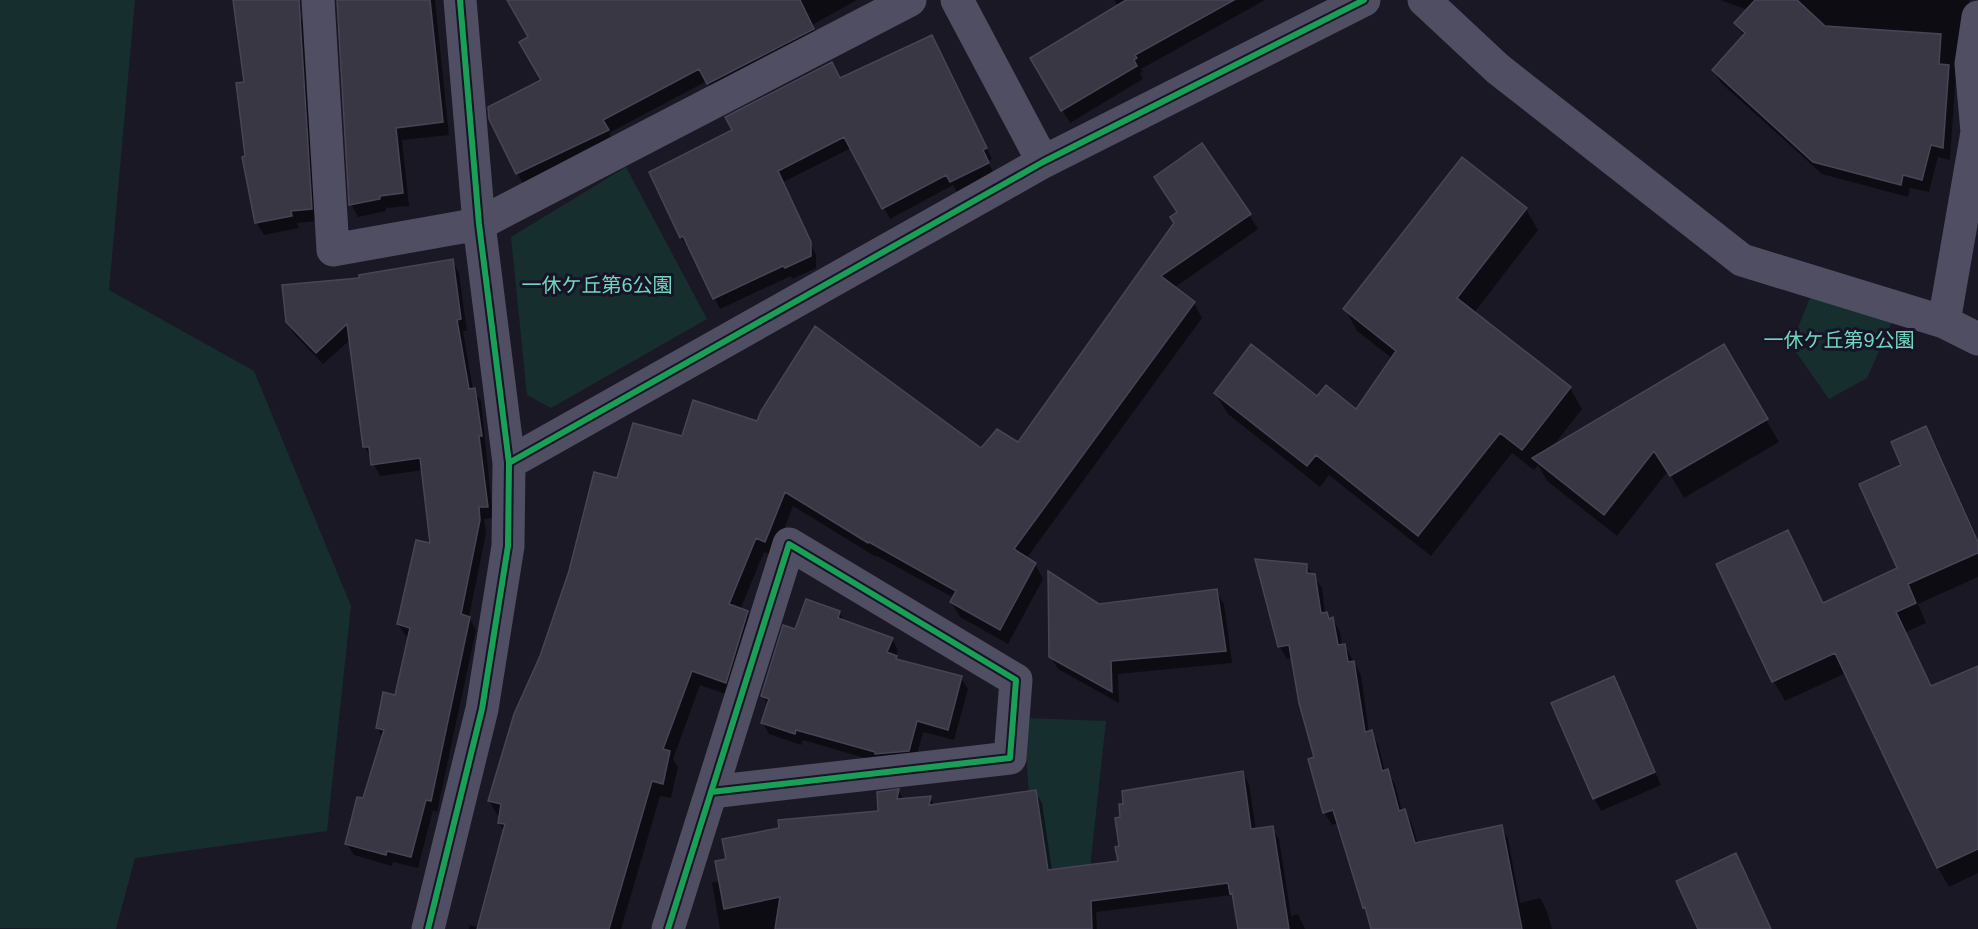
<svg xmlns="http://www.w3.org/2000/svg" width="1978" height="929" font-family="Arial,'Noto Sans JP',sans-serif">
	<rect width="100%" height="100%" fill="#1a1824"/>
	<path fill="#172e2f" d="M0 0H135L109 290 254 371 351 606 327 831 135 858 116 929 0 928Z
		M626 167 707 319 551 408 527 395 511 237Z
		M1813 290 1895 315 1867 378 1829 399 1791 345Z
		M1024 718 1106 721 1088 887 1035 891Z"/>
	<path fill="#0007" d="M234 0H298L300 17 307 29 318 221 297 223 299 228 264 235 256 222 247 158 245 84Z
		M371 0H435L449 135 402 140 409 206 386 208V211L358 217 351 204Z
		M545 0H857L812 25 820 42 716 96 707 81 609 133 614 143 524 186 490 119 543 81 530 38Z
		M1114 0H1265L1141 69 1143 72 1140 73 1143 79 1070 123 1032 59 1118 7Z
		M1720 0H1969L1970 18 1956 71 1950 160 1938 157 1929 192 1910 188 1908 197 1822 174 1721 83 1714 70 1744 37 1736 23 1748 10Z
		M938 48 992 159 988 161 994 174 957 192 953 185 890 219 851 148 783 182 816 255V268L792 279 791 276 720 309 690 247 688 248 681 237 840 79Z
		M1526 209 1538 230 1474 313 1570 388 1582 409 1551 449 1723 346 1779 442 1684 498 1668 471 1617 536 1547 481 1538 465 1534 470 1512 453 1431 556 1329 475 1320 487 1228 414 1215 393 1318 398 1356 411 1393 359 1357 331 1345 309Z
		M1249 215 1258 229 1174 288 1194 303 1202 318 1026 559 1035 564 1043 579 1008 644 960 617 951 602 954 598 877 556 876 557 793 506 774 556 764 552 740 610 747 612 756 627 734 697 700 685 673 759 678 767 671 798 660 796 621 929H469V925L479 927 505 833 499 823 500 816H498L489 801 618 480 683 438 758 423 981 450 1019 444 1176 224Z
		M452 261 459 273 467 331H463L473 390 481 401 493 518 484 519 486 533 469 617 476 630 437 812 433 810 418 868 393 862 392 866 354 855 347 844 364 800 383 738 377 728 396 697 409 637 405 635 398 624 432 544 423 470 380 476 365 447 351 339 323 364 294 334 287 322 361 279Z
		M1926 428 1937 448 1978 539V577L1918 604 1926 623 1906 632 1932 687 1978 676V873L1949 887 1938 868 1846 673 1785 701 1774 682 1718 565 1788 532 1824 604 1899 569 1903 466Z
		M1306 565 1322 588 1325 613 1329 620 1333 619 1340 632 1342 646H1345L1361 675 1369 733 1371 732 1378 744 1385 772 1387 771 1395 784 1402 812 1405 811 1412 824 1418 844 1501 827 1508 839 1520 903 1540 898 1547 911 1552 929H1371L1339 823 1332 825 1324 812 1316 758 1293 658 1287 659 1280 647Z
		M1216 591 1224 604 1232 663 1118 674 1119 703 1058 669 1050 656 1099 606Z
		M839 612 845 622 892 639 898 650 896 656 899 661 961 678 968 689 954 740 923 732 915 762 882 763 803 740 801 745 769 734 763 723 768 705 763 696 796 631Z
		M1613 678 1661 785 1601 811 1594 798Z
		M1242 772 1249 784 1256 830 1272 828 1279 839 1291 916 1298 914 1305 929H1239L1232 895 1096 912 1097 929H720L712 883 720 881 880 813 879 793 899 791 904 800 930 798 935 806 1035 792 1042 803 1052 871 1120 863Z"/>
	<path fill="#3a3745" stroke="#484456" stroke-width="1.5" d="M233 0H299L312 209 291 211 292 216 255 223 242 157 245 156 236 83 244 82Z
		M337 0H430L443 122 396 128 403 193 380 196V199L349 205Z
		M507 0H800L814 29 707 84 699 69 603 120 609 130 516 174 489 119 488 107 541 80 519 42 528 37Z
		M1126 0H1234L1135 55 1137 58 1134 60 1137 66 1061 111 1030 58Z
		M1755 0H1797L1825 26 1941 34 1939 64 1949 65 1943 148 1931 145 1922 180 1903 175 1901 185 1813 162 1712 70 1745 33 1734 23Z
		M932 35 987 148 983 150 989 163 950 182 946 175 882 209 844 137 778 171 811 242V256L785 268 783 266 713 299 683 236 680 238 649 172 732 130 725 117 832 62 840 78Z
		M1202 143 1251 214 1161 276 1195 302 1014 549 1036 563 1000 630 950 602 956 591 869 542 868 543 785 492 765 542 756 538 729 604 748 611 726 683 692 671 663 749 670 751 663 784 652 781 609 929H477L505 824 498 823 501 804 488 801 514 714 540 656 569 571 594 472 617 478 633 423 682 436 693 400 757 421 761 411 815 326 981 448 997 429 1018 442 1174 223 1170 217 1177 212 1154 177Z
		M1462 157 1527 208 1457 298 1571 387 1522 450 1500 433 1418 536 1316 455 1307 466 1214 393 1251 344 1317 396 1326 385 1356 409 1396 351 1343 309Z
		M453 259 461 319 457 320 469 389 475 388 482 436H479L488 507H479L480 520 461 614 470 617 431 801 426 800 411 857 387 851 386 855 345 844 357 797 363 798 384 730 376 728 383 692 395 695 410 628 397 624 416 540 430 543 420 458 371 465 369 447H363L347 324 316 353 286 322 282 285 359 278V275Z
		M1724 344 1768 419 1670 476 1654 451 1604 515 1532 458Z
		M1926 426 1978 542V553L1908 584 1916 603 1896 612 1931 686 1978 666V849L1937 868 1835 653 1772 682 1716 564 1788 530 1823 603 1897 568 1859 484 1901 465 1891 442Z
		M1255 559 1307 564V573L1315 574 1321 613 1327 612 1329 619 1333 617 1338 645 1345 644 1348 662 1354 661 1365 732 1372 730 1382 771 1388 769 1399 811 1405 809 1415 843 1502 825 1522 929H1371L1365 907 1363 908 1333 810 1323 813 1308 759 1314 757 1299 703 1289 645 1278 647Z
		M1048 571 1099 604 1217 589 1226 651 1111 661 1112 692 1049 657Z
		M806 599 840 611 838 618 893 638 887 652 897 656 896 659 962 676 948 730 917 721 909 751 875 754V752L796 730 795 734 761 723 769 699 761 696 783 625 795 629Z
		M1614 676 1655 772 1593 799 1551 703Z
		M1243 771 1251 829 1273 826 1289 929H1238L1232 893 1230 894 1228 883 1091 901 1092 929H775L780 897 724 909 715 861 726 859 722 839 779 828 778 820 878 811 877 792 899 789 897 799 931 796 929 805 1036 790 1048 870 1118 861 1115 847 1119 846 1115 818 1120 817 1119 804H1123L1122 791Z
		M1736 853 1771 929H1698L1676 881Z"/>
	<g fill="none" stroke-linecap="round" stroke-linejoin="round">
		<path stroke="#504e63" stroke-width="33" d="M318 0 333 250 479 224 910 0
			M957 0 1043 162
			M1424 0 1498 69 1742 260 1944 322 1978 339
			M1944 322 1977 132 1971 64 1978 17
			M509 463 1043 162 1364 0
			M428 929 482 709 508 546 509 463 479 224 460 0
			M668 929 789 544 1016 680 1010 758 711 792"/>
		<defs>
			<path id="cycleway" d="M509 463 1043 162 1364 0
				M428 929 482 709 508 546 509 463 479 224 460 0
				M668 929 789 544 1016 680 1010 758 711 792"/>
		</defs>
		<use href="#cycleway" stroke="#171428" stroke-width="10"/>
		<use href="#cycleway" stroke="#1a9f57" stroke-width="6"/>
	</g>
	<g text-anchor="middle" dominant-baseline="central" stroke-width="6" stroke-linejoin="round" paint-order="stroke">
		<g font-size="20" fill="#71d5bd" stroke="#171428">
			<text x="597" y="285">一休ケ丘第6公園</text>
			<text x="1839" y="340">一休ケ丘第9公園</text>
		</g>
	</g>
</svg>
